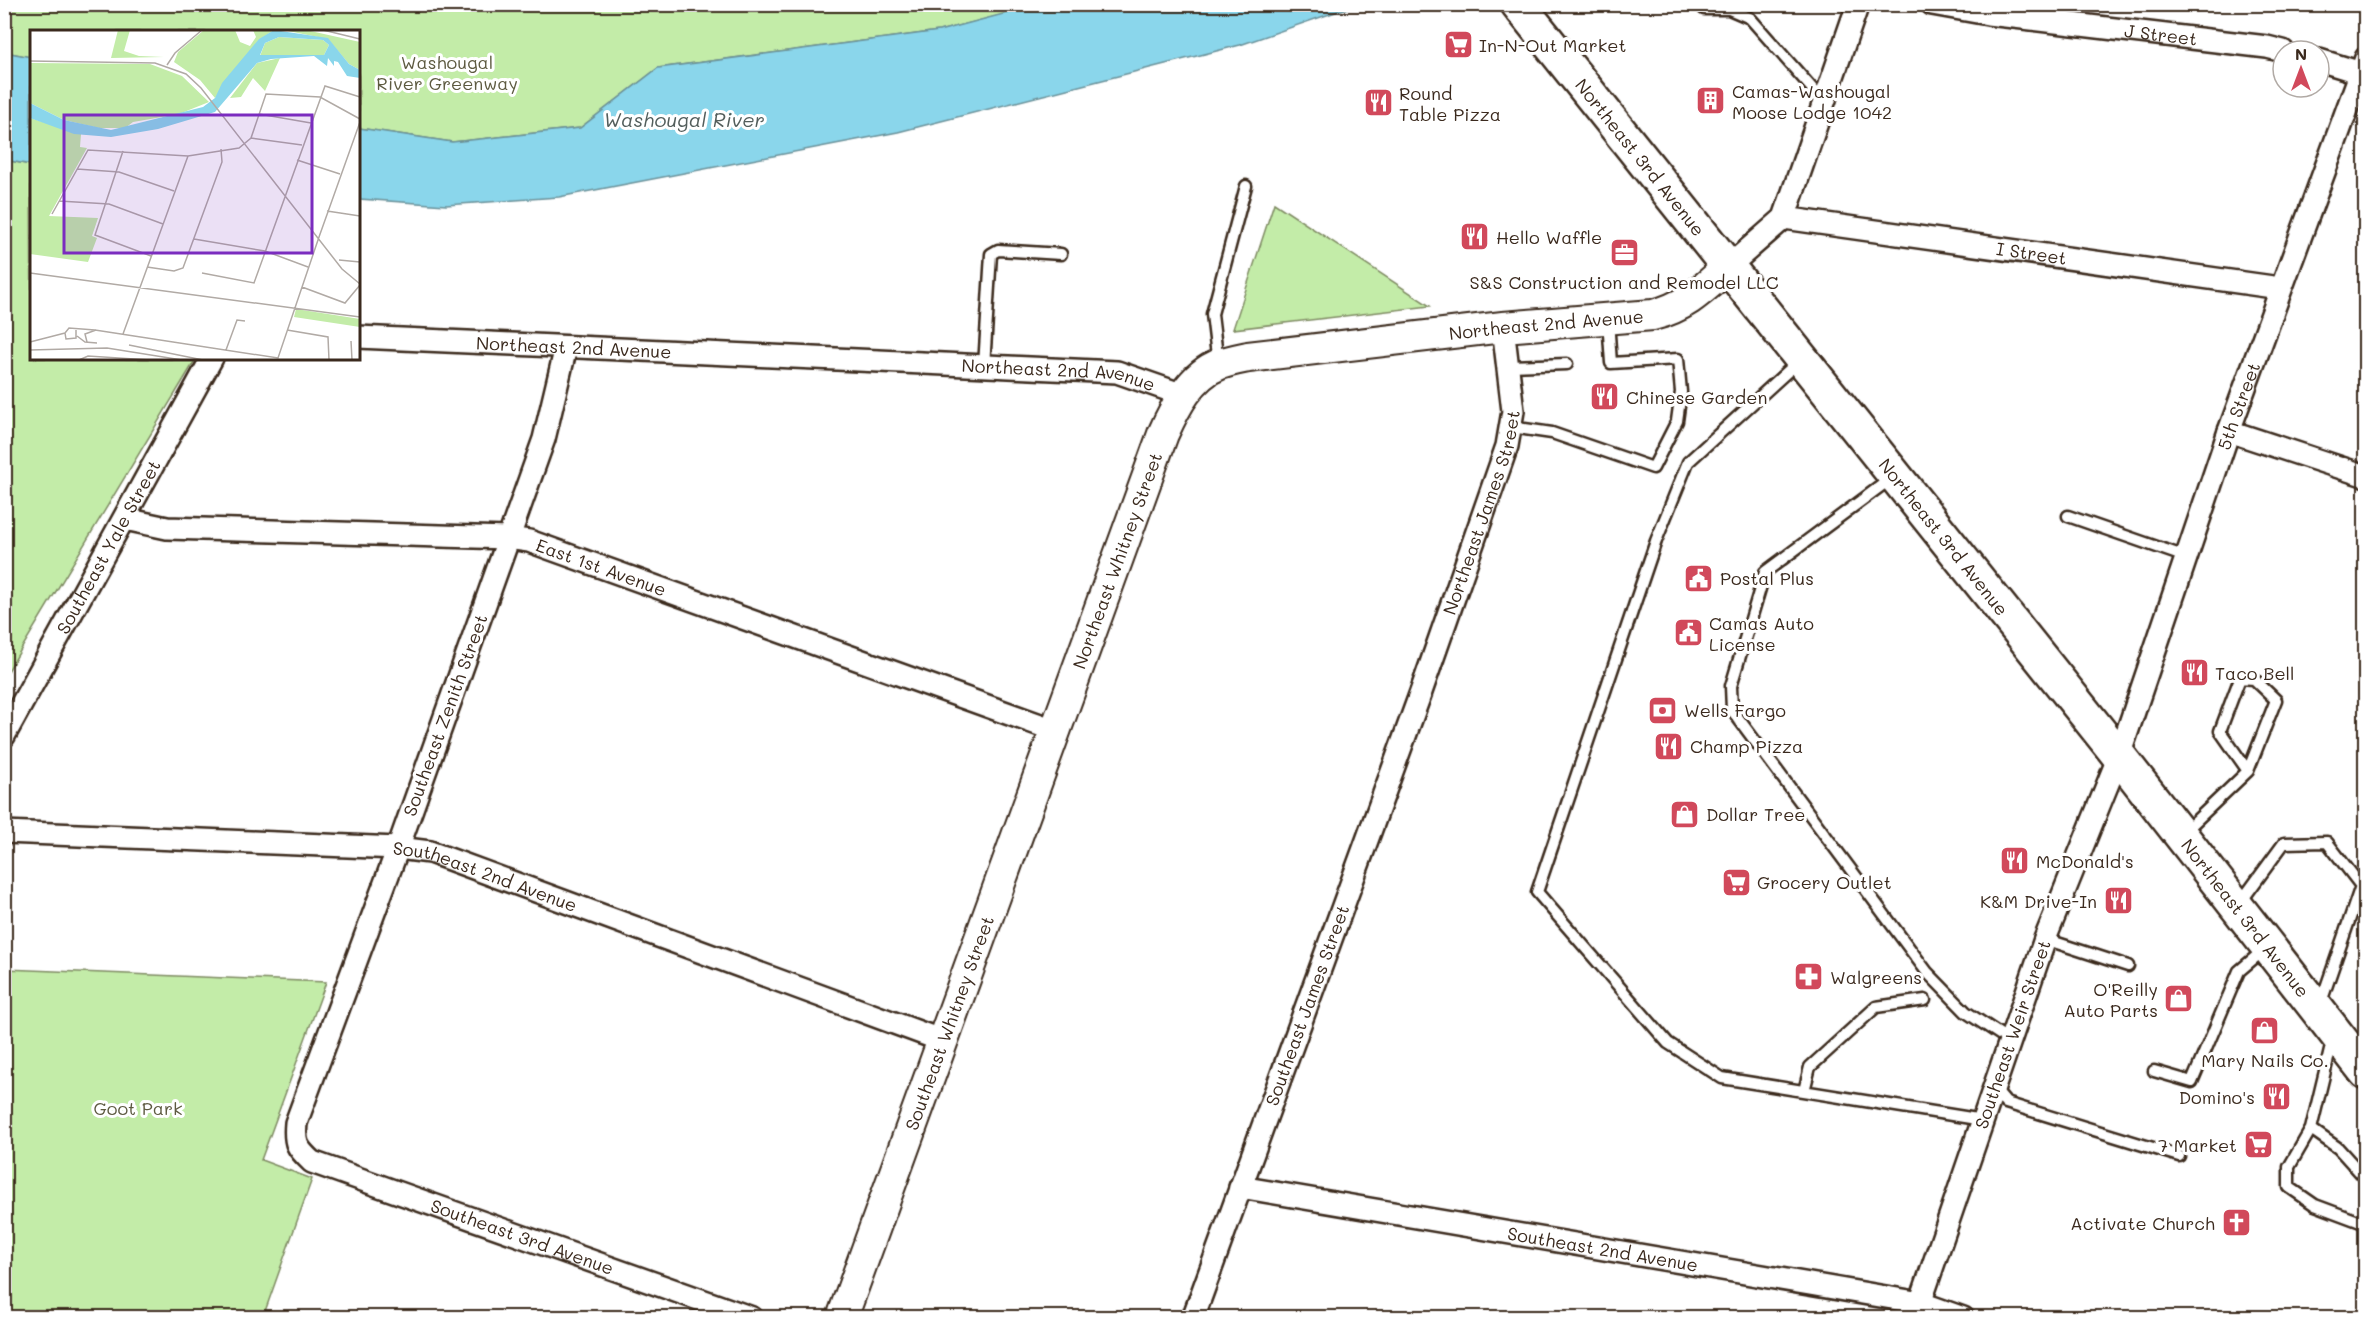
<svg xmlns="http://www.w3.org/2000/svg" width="2370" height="1322" font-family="Mali,sans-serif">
	<rect width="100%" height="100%" fill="#fff"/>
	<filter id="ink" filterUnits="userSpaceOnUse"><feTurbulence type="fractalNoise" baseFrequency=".0167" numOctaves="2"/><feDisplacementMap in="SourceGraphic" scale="12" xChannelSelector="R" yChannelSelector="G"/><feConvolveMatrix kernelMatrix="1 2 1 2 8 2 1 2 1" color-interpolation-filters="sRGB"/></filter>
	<g filter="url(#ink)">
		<path fill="#c3eca8" stroke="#7f8b63" stroke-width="1.5" d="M4 5H1041L939 31 658 68 580 128 452 142 359 128 358 32H32L31 57 5 52Z
			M4 160 31 165 32 358 196 359 5 676Z
			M1274 203 1430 306 1233 329Z
			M5 969 326 982 261 1160 312 1179 263 1317H5Z"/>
		<path fill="#8ad6eb" stroke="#6a9199" stroke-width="1.5" d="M1041 4 1356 5 1240 45 898 132 559 197 446 205 359 199V128L452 142 580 128 658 68 939 31Z
			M5 52 31 57V165L5 160Z"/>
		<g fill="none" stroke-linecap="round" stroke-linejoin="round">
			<defs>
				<path id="lane" d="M1699 4 1704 9H1729L1750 18 1824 102
					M1799 361 1688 462 1656 541 1537 892 1668 1043 1722 1078 1983 1120
					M1218 364 1212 314 1246 186
					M984 366 991 254 998 250 1061 254
					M1508 366 1567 364
					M1511 427 1552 433 1653 468 1677 421 1681 392 1678 359 1611 363 1608 320
					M1893 477 1765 572 1731 686 1732 710 1927 972 1966 1012 2010 1041
					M2068 516 2186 557
					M2183 833 2248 771 2276 700 2254 679 2240 678 2220 731 2248 771
					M2240 903 2284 843 2327 842 2361 886 2320 1005
					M2045 939 2128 966
					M2154 1071 2192 1082 2239 971 2265 949
					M1994 1089 2006 1103 2179 1156
					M1804 1091 1810 1067 1876 1007 1925 1000
					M2311 1129 2333 1038
					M2366 1179 2338 1148 2311 1129 2289 1167V1187L2315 1205 2366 1224"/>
				<g id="street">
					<path id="s1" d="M1932 4 1988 14 2267 47 2283 51"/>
					<path d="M2319 60 2361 73"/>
					<path id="s2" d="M1784 218 2280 288"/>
					<path d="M1728 267 1784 218 1858 4"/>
					<path id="s3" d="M358 337 1117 372 1183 395"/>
					<path id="s4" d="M566 347 544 439 398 848 296 1123C294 1144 297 1148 312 1162L752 1318"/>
					<path d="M2229 431 2366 476"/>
					<path id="s5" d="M125 519 167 528 508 538 529 541 1054 730"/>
					<path id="s6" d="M4 736 212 358"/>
					<path id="s7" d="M4 832 398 848 430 852 943 1041"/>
					<path id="s8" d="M1240 1187 1921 1303 1963 1318"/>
					<path id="s9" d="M1193 1318 1421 692 1507 446 1513 411 1503 327"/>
					<path id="s10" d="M1915 1318 2045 939 2119 756 2229 431 2366 58"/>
				</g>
				<g id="secondary">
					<path id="s11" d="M842 1318 1163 434C1175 407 1191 375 1220 364 1229 361 1239 359 1248 357L1503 327 1653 315C1686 307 1703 289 1728 267"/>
				</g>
				<g id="primary">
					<path id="s12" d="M1518 4 2119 756 2366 1072"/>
				</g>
			</defs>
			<use href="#lane" stroke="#3b2a1e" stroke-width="15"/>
			<use href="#street" stroke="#3b2a1e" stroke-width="26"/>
			<use href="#secondary" stroke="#3b2a1e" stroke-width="34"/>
			<use href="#primary" stroke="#3b2a1e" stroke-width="38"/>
			<use href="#lane" stroke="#fff" stroke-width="10"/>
			<use href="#street" stroke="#fff" stroke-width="21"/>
			<use href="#secondary" stroke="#fff" stroke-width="30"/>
			<use href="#primary" stroke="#fff" stroke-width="33"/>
		</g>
	</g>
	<defs>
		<symbol id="supermarket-square" viewBox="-11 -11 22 22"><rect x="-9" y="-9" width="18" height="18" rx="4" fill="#d1495b" stroke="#fff"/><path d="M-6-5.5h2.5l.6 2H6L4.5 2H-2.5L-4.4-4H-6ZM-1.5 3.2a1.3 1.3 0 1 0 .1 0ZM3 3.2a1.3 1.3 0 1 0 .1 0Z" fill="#fff"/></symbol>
		<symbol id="building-square" viewBox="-11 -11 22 22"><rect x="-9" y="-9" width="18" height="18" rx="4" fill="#d1495b" stroke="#fff"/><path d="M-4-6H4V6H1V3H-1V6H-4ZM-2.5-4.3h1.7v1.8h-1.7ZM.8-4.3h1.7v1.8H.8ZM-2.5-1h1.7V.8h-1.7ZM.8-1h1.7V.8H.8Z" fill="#fff"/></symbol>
		<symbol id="restaurant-square" viewBox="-11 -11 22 22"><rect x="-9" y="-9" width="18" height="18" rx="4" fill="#d1495b" stroke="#fff"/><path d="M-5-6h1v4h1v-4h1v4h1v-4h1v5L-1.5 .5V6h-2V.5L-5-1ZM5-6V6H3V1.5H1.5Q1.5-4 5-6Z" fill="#fff"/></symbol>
		<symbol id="office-square" viewBox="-11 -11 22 22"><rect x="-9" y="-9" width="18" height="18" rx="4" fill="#d1495b" stroke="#fff"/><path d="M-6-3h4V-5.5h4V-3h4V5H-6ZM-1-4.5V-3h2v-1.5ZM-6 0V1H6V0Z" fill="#fff"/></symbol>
		<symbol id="civic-square" viewBox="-11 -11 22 22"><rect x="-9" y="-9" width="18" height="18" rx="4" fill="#d1495b" stroke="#fff"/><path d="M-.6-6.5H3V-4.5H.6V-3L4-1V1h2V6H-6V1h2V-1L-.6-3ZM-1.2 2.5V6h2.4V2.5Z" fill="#fff"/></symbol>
		<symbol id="bank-square" viewBox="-11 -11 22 22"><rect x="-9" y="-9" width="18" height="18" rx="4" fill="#d1495b" stroke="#fff"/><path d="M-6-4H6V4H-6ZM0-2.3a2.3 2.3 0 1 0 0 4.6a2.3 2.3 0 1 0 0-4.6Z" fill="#fff"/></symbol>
		<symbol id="shop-square" viewBox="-11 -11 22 22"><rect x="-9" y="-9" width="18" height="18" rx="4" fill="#d1495b" stroke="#fff"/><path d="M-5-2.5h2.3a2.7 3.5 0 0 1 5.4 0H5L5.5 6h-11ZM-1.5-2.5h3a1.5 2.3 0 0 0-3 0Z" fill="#fff"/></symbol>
		<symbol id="pharmacy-square" viewBox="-11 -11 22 22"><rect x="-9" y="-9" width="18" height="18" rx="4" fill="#d1495b" stroke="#fff"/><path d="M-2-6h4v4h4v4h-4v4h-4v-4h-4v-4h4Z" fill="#fff"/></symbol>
		<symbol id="church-square" viewBox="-11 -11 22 22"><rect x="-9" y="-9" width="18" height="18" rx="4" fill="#d1495b" stroke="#fff"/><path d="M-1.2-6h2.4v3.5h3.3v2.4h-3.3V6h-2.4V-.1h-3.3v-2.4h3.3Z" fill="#fff"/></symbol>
	</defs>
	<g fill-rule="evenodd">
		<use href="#supermarket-square" x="1442" y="28" width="33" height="33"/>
		<use href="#building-square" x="1694" y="84" width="33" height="33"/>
		<use href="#restaurant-square" x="1362" y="86" width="33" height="33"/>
		<use href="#restaurant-square" x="1458" y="220" width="33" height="33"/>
		<use href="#office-square" x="1608" y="236" width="33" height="33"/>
		<use href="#restaurant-square" x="1588" y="380" width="33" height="33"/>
		<use href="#civic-square" x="1682" y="562" width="33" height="33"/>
		<use href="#civic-square" x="1672" y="616" width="33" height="33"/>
		<use href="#restaurant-square" x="2178" y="656" width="33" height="33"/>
		<use href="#bank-square" x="1646" y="694" width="33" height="33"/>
		<use href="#restaurant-square" x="1652" y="730" width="33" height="33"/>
		<use href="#shop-square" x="1668" y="798" width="33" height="33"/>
		<use href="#restaurant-square" x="1998" y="844" width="33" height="33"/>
		<use href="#supermarket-square" x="1720" y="866" width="33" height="33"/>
		<use href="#restaurant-square" x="2102" y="884" width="33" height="33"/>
		<use href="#pharmacy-square" x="1792" y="960" width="33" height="33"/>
		<use href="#shop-square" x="2162" y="982" width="33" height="33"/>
		<use href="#shop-square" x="2248" y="1014" width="33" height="33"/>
		<use href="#restaurant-square" x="2260" y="1080" width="33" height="33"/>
		<use href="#supermarket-square" x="2242" y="1128" width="33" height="33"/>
		<use href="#church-square" x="2220" y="1206" width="33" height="33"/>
	</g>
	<g text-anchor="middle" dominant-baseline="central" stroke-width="6" stroke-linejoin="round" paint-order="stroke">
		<g font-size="18" fill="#3b2a1e" stroke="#fff">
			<text stroke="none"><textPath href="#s1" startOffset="231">J Street</textPath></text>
			<text stroke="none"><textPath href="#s12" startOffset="196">Northeast 3rd Avenue</textPath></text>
			<text stroke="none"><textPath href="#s2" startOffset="250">I Street</textPath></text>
			<text stroke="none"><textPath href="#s11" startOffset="1362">Northeast 2nd Avenue</textPath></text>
			<text stroke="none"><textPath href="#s3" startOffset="216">Northeast 2nd Avenue</textPath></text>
			<text stroke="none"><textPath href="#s3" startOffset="702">Northeast 2nd Avenue</textPath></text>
			<text stroke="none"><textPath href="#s10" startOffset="968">5th Street</textPath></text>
			<text stroke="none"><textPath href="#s9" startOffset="856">Northeast James Street</textPath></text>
			<text stroke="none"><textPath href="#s12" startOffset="682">Northeast 3rd Avenue</textPath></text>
			<text stroke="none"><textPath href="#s6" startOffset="216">Southeast Yale Street</textPath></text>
			<text stroke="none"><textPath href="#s11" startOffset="806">Northeast Whitney Street</textPath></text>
			<text stroke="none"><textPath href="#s5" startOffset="482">East 1st Avenue</textPath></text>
			<text transform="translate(445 715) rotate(-70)">Southeast Zenith Street</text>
			<text stroke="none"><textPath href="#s7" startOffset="486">Southeast 2nd Avenue</textPath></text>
			<text stroke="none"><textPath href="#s12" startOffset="1168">Northeast 3rd Avenue</textPath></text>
			<text stroke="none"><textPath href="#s9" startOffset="333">Southeast James Street</textPath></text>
			<text stroke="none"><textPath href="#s11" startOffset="314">Southeast Whitney Street</textPath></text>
			<text stroke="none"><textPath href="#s10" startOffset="300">Southeast Weir Street</textPath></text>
			<text stroke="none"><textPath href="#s4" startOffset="1090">Southeast 3rd Avenue</textPath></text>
			<text stroke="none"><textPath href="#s8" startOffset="368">Southeast 2nd Avenue</textPath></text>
		</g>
		<g font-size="18" fill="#3b2a1e" stroke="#fff" text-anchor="start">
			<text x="1479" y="45">In-N-Out Market</text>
			<text x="1732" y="91">Camas-Washougal<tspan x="1732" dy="21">Moose Lodge 1042</tspan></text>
			<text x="1399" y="93">Round<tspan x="1399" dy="21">Table Pizza</tspan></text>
			<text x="1496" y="237">Hello Waffle</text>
			<text x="1624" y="282" text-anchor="middle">S&amp;S Construction and Remodel LLC</text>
			<text x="1626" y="397">Chinese Garden</text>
			<text x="1720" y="578">Postal Plus</text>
			<text x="1709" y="623">Camas Auto<tspan x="1709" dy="21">License</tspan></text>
			<text x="2215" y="673">Taco Bell</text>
			<text x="1684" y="710">Wells Fargo</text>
			<text x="1690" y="746">Champ Pizza</text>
			<text x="1706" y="814">Dollar Tree</text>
			<text x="2036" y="861">McDonald's</text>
			<text x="1757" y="882">Grocery Outlet</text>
			<text x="2097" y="901" text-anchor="end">K&amp;M Drive-In</text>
			<text x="1830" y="977">Walgreens</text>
			<text x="2158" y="989" text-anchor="end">O'Reilly<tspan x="2158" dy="21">Auto Parts</tspan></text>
			<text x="2265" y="1060" text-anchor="middle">Mary Nails Co.</text>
			<text x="2255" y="1097" text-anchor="end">Domino's</text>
			<text x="2237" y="1145" text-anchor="end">7 Market</text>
			<text x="2215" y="1223" text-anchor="end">Activate Church</text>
		</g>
		<g font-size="18" fill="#5d5a40" stroke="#fff">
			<text x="447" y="62">Washougal<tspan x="447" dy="21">River Greenway</tspan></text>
			<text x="138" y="1108">Goot Park</text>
		</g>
		<g font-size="20" font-style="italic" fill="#535e5c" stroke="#fff">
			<text x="684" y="119">Washougal River</text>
		</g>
	</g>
	<g transform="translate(30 30)">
		<rect width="330" height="330" fill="#fff"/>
		<path d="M88 0H100L94 21 109 26 134 27 81 28ZM174 0H205L210 12 220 16 226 7 223 0H244L229 10 185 68 170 50 144 32 148 22ZM253 0H276L330 12V40L319 34 298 9ZM249 7 293 10 299 15 294 25 230 26 235 13ZM250 28 235 61 223 48 211 67 200 68 227 33ZM0 33 120 34 152 46 179 72 149 84 103 92 95 98H69L34 90 0 73ZM0 88 51 104 50 117 57 118 19 186 68 188 62 206 67 208 58 232 0 224ZM266 279 330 289V297L264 287Z" fill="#c3eca8"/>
		<path d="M244 0 298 8 319 34 330 40V48L317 46 308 32 304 31V36L298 28 297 36 284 26 241 29 227 33 185 82 128 99 81 107 44 104 0 88V73L34 90 81 100 173 77 185 68 192 53 229 9ZM249 7 293 10 299 15 294 25H230L235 13Z" fill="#8ad6eb" fill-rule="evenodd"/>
		<path fill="none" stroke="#b1aaa5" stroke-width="1.5" d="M293 0 330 9M0 31 125 33 156 44 171 58 312 239 330 254M137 35 145 23 172 0M229 84 281 93M221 108 272 115M93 121 65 205 121 226M267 130 310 144M47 139 89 142 144 161M29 171 79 174 133 194M297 181 330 186M22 184 58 120 158 126 209 118 221 108 236 64 290 67 330 89M289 207 330 92M164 209 235 221 278 237M309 230 330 232M117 237 144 241 153 238 192 132 191 119M0 243 330 287M172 243 224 253 295 56 330 67M272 257 315 273 330 255M46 300V308L36 309 35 303 39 298 65 300 248 328 289 207M257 300 298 307 299 330M93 304 158 126M47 306 55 312 67 313M321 311 322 330M0 312 35 303M57 312 55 304 66 300M99 315 173 330M0 320 77 318 152 330M196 320 207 290 215 291M49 330 58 326 120 330"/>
		<path fill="#7b2cbf" fill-opacity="0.15" stroke="#7b2cbf" stroke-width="3" d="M34 85H282V223H34Z"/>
		<rect width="330" height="330" fill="none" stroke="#3b2a1e" stroke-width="3"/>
	</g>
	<rect width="2370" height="1322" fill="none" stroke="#fff" stroke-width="24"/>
	<rect x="12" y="12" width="2346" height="1298" fill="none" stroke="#3b2a1e" stroke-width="2" filter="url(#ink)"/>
	<g transform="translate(2301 69)"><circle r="28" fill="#ffffff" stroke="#b1aaa5" stroke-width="1.5"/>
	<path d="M0-4.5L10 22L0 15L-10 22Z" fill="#d1495b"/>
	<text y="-9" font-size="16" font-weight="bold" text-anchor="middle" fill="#3b2a1e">N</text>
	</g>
</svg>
